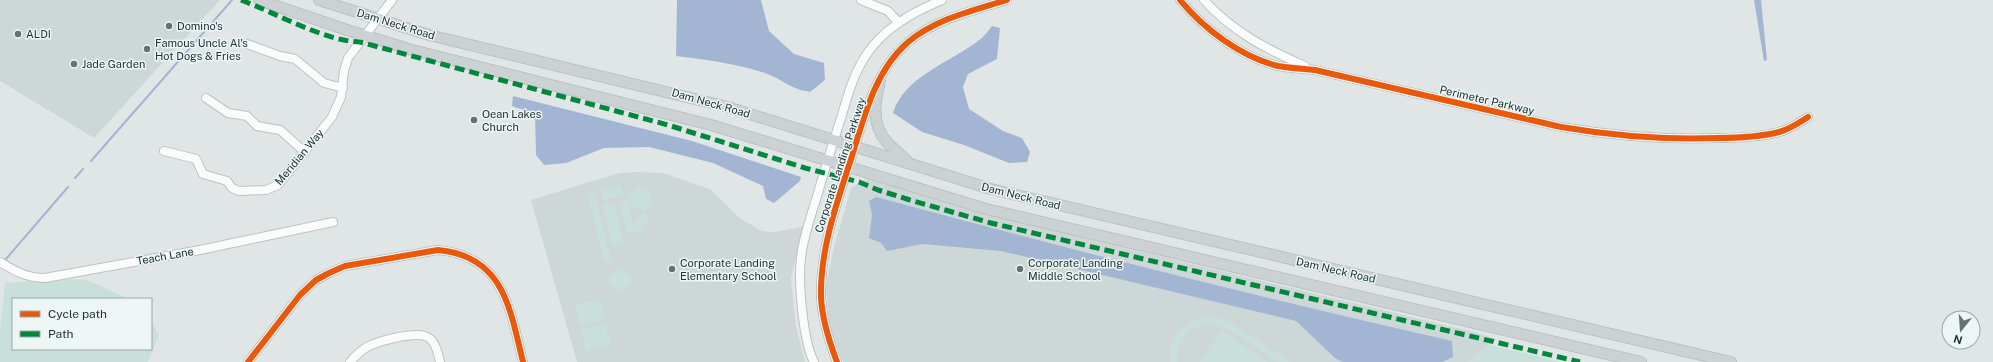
<svg xmlns="http://www.w3.org/2000/svg" width="1993" height="362" font-family="'Public Sans',sans-serif">
	<rect width="100%" height="100%" fill="#e0e6e6"/>
	<path fill="#ced7d7" d="M0 0H220L94 138 0 81Z
		M638 172 663 173 710 189 741 219 762 231 774 232 803 227 791 278 796 327 805 362H577L531 200 619 173Z
		M869 179 972 211 1474 332 1497 339 1468 362H843L829 325 826 285 833 251 851 188 863 180Z"/>
	<path fill="#c9dfda" d="M621 185 624 195 603 200 601 190Z
		M637 186 650 191 652 202 649 209 643 210 631 206 628 195 631 191 635 190Z
		M594 192 611 260 604 262 587 193Z
		M627 200 635 232 627 234 619 202Z
		M614 203 624 243 613 246 603 206Z
		M645 211 649 220 643 229V234H640L637 233 634 223 636 220 640 219 642 212Z
		M619 265 634 279 621 293 606 280Z
		M72 279 87 280 129 299H13V349H151V322L159 335 148 362H0V331L5 283Z
		M600 299 605 320 580 326 575 305Z
		M1200 317H1216L1230 323 1290 362C1286 362 1281 362 1278 362 1273 361 1268 356 1265 354 1246 341 1211 309 1189 332 1180 341 1177 349 1177 362H1169C1169 337 1178 327 1200 317Z
		M606 324 611 345 586 351 581 330Z
		M1221 331 1268 362H1200Z
		M1490 345 1562 362H1468Z"/>
	<path fill="#a2b6d4" d="M677 0H761L769 31 794 54 824 63 825 80 810 92C790 89 782 79 765 73 733 63 709 60 676 56Z
		M1754 0H1761L1767 60 1764 61Z
		M992 26 1000 28 997 59 968 74 963 87 969 109 1003 131 1022 138 1030 152 1027 162 1009 163 964 145 922 132 893 113C903 77 953 61 979 40 984 37 988 31 992 26Z
		M513 96 692 141 801 177 800 181 774 203 766 199 763 186 713 163 649 147 604 148 566 163 544 165 536 155 535 114 512 106Z
		M876 197C1067 249 1259 297 1452 341L1453 357 1442 362H1343L1335 358 1296 321 1001 251 922 244 887 251 881 243 869 238 872 215 869 201Z"/>
	<g fill="none" stroke-linecap="round" stroke-linejoin="round">
		<path stroke="#a2b6d4" stroke-width="2" d="M91 161 232 0
			M75 178 83 169
			M6 259 68 187"/>
		<defs>
			<path id="minor" d="M861 0 888 11 899 23
				M1180 0C1204 29 1241 57 1278 66 1290 68 1303 69 1315 70L1561 127C1614 136 1665 140 1718 138 1738 138 1759 137 1779 132 1790 129 1799 123 1808 117
				M1204 0C1233 32 1266 49 1305 66
				M247 44 280 56 295 59 324 83 343 88
				M206 98 228 113 247 116 257 126 280 130 305 152
				M164 151 196 159 203 174 227 181 232 188 239 191 266 190 278 185 332 117 341 97 344 71 348 58 392 0
				M0 262C15 271 26 278 45 278L200 250 333 222
				M248 362 300 295 316 280 329 273 345 266 438 250C504 256 510 309 523 362
				M350 362C355 356 360 351 367 347 378 341 412 332 425 336 435 339 438 353 440 362
				M814 362C803 341 798 282 801 258 803 236 812 214 818 193 825 168 833 143 841 118 848 95 854 71 869 51 886 27 915 11 942 0
				M837 362C829 341 822 320 821 297 820 249 837 202 852 156 864 117 875 71 907 43 935 19 972 11 1007 0"/>
			<path id="major" d="M259 0 347 30 412 50 711 125 986 209 1641 362
				M319 0 429 35 724 106 991 189 1731 362
				M880 81C875 101 871 124 886 141 893 149 902 155 909 163"/>
		</defs>
		<use href="#minor" stroke="#bdc2c3" stroke-width="10"/>
		<use href="#major" stroke="#bbc2c3" stroke-width="12"/>
		<use href="#minor" stroke="#fafbfb" stroke-width="8"/>
		<use href="#major" stroke="#ccd2d4" stroke-width="10"/>
		<path stroke="#00873e" stroke-width="5" stroke-dasharray="10 5" stroke-linecap="butt" d="M241 0C276 13 324 41 360 42L668 125 805 168 859 182 878 190 910 200 991 223 1580 362"/>
		<defs>
			<path id="cycleway" d="M1180 0C1204 29 1241 57 1278 66 1290 68 1303 69 1315 70L1561 127C1614 136 1665 140 1718 138 1738 138 1759 137 1779 132 1790 129 1799 123 1808 117
				M248 362 300 295 316 280 329 273 345 266 438 250C504 256 510 309 523 362
				M837 362C829 341 822 320 821 297 820 249 837 202 852 156 864 117 875 71 907 43 935 19 972 11 1007 0"/>
		</defs>
		<use href="#cycleway" stroke="#edf6f5" stroke-width="8"/>
		<use href="#cycleway" stroke="#e8590c" stroke-width="6"/>
	</g>
	<g fill="#637274" stroke="#edf6f5" stroke-width="1.5">
		<circle cx="169" cy="26" r="4"/>
		<circle cx="18" cy="34" r="4"/>
		<circle cx="147" cy="49" r="4"/>
		<circle cx="74" cy="64" r="4"/>
		<circle cx="474" cy="120" r="4"/>
		<circle cx="672" cy="269" r="4"/>
		<circle cx="1020" cy="269" r="4"/>
	</g>
	<g text-anchor="middle" dominant-baseline="central" stroke-width="3" stroke-linejoin="round" paint-order="stroke">
		<g font-size="11" fill="#203337" stroke="#edf6f5">
			<text transform="translate(396 24) rotate(17)">Dam Neck Road</text>
			<text transform="translate(1487 100) rotate(13)">Perimeter Parkway</text>
			<text transform="translate(711 103) rotate(16)">Dam Neck Road</text>
			<text transform="translate(299 157) rotate(-50)">Meridian Way</text>
			<text transform="translate(840 165) rotate(-72)">Corporate Landing Parkway</text>
			<text transform="translate(1021 196) rotate(14)">Dam Neck Road</text>
			<text transform="translate(165 256) rotate(-10)">Teach Lane</text>
			<text transform="translate(1336 270) rotate(13)">Dam Neck Road</text>
		</g>
		<g font-size="11" fill="#203337" stroke="#edf6f5" text-anchor="start">
			<text x="177" y="26">Domino's</text>
			<text x="26" y="34">ALDI</text>
			<text x="155" y="43">Famous Uncle Al's<tspan x="155" dy="13">Hot Dogs &amp; Fries</tspan></text>
			<text x="82" y="64">Jade Garden</text>
			<text x="482" y="114">Oean Lakes<tspan x="482" dy="13">Church</tspan></text>
			<text x="680" y="263">Corporate Landing<tspan x="680" dy="13">Elementary School</tspan></text>
			<text x="1028" y="263">Corporate Landing<tspan x="1028" dy="13">Middle School</tspan></text>
		</g>
	</g>
	<rect x="12" y="298" width="140" height="52" fill="#edf6f5" stroke="#9ba8a9"/>
	<rect x="20" y="311" width="20" height="6" fill="#e8590c" stroke="#9ba8a9"/>
	<text x="48" y="318" font-size="12" fill="#203337">Cycle path</text>
	<rect x="20" y="331" width="20" height="6" fill="#00873e" stroke="#9ba8a9"/>
	<text x="48" y="338" font-size="12" fill="#203337">Path</text>
	<g transform="translate(1961 330) rotate(197)"><circle r="19" fill="#edf6f5" stroke="#9ba8a9"/>
	<path d="M0-3L7 15L0 10L-7 15Z" fill="#637274"/>
	<text y="-6" font-size="11" font-weight="bold" text-anchor="middle" fill="#203337">N</text>
	</g>
</svg>
